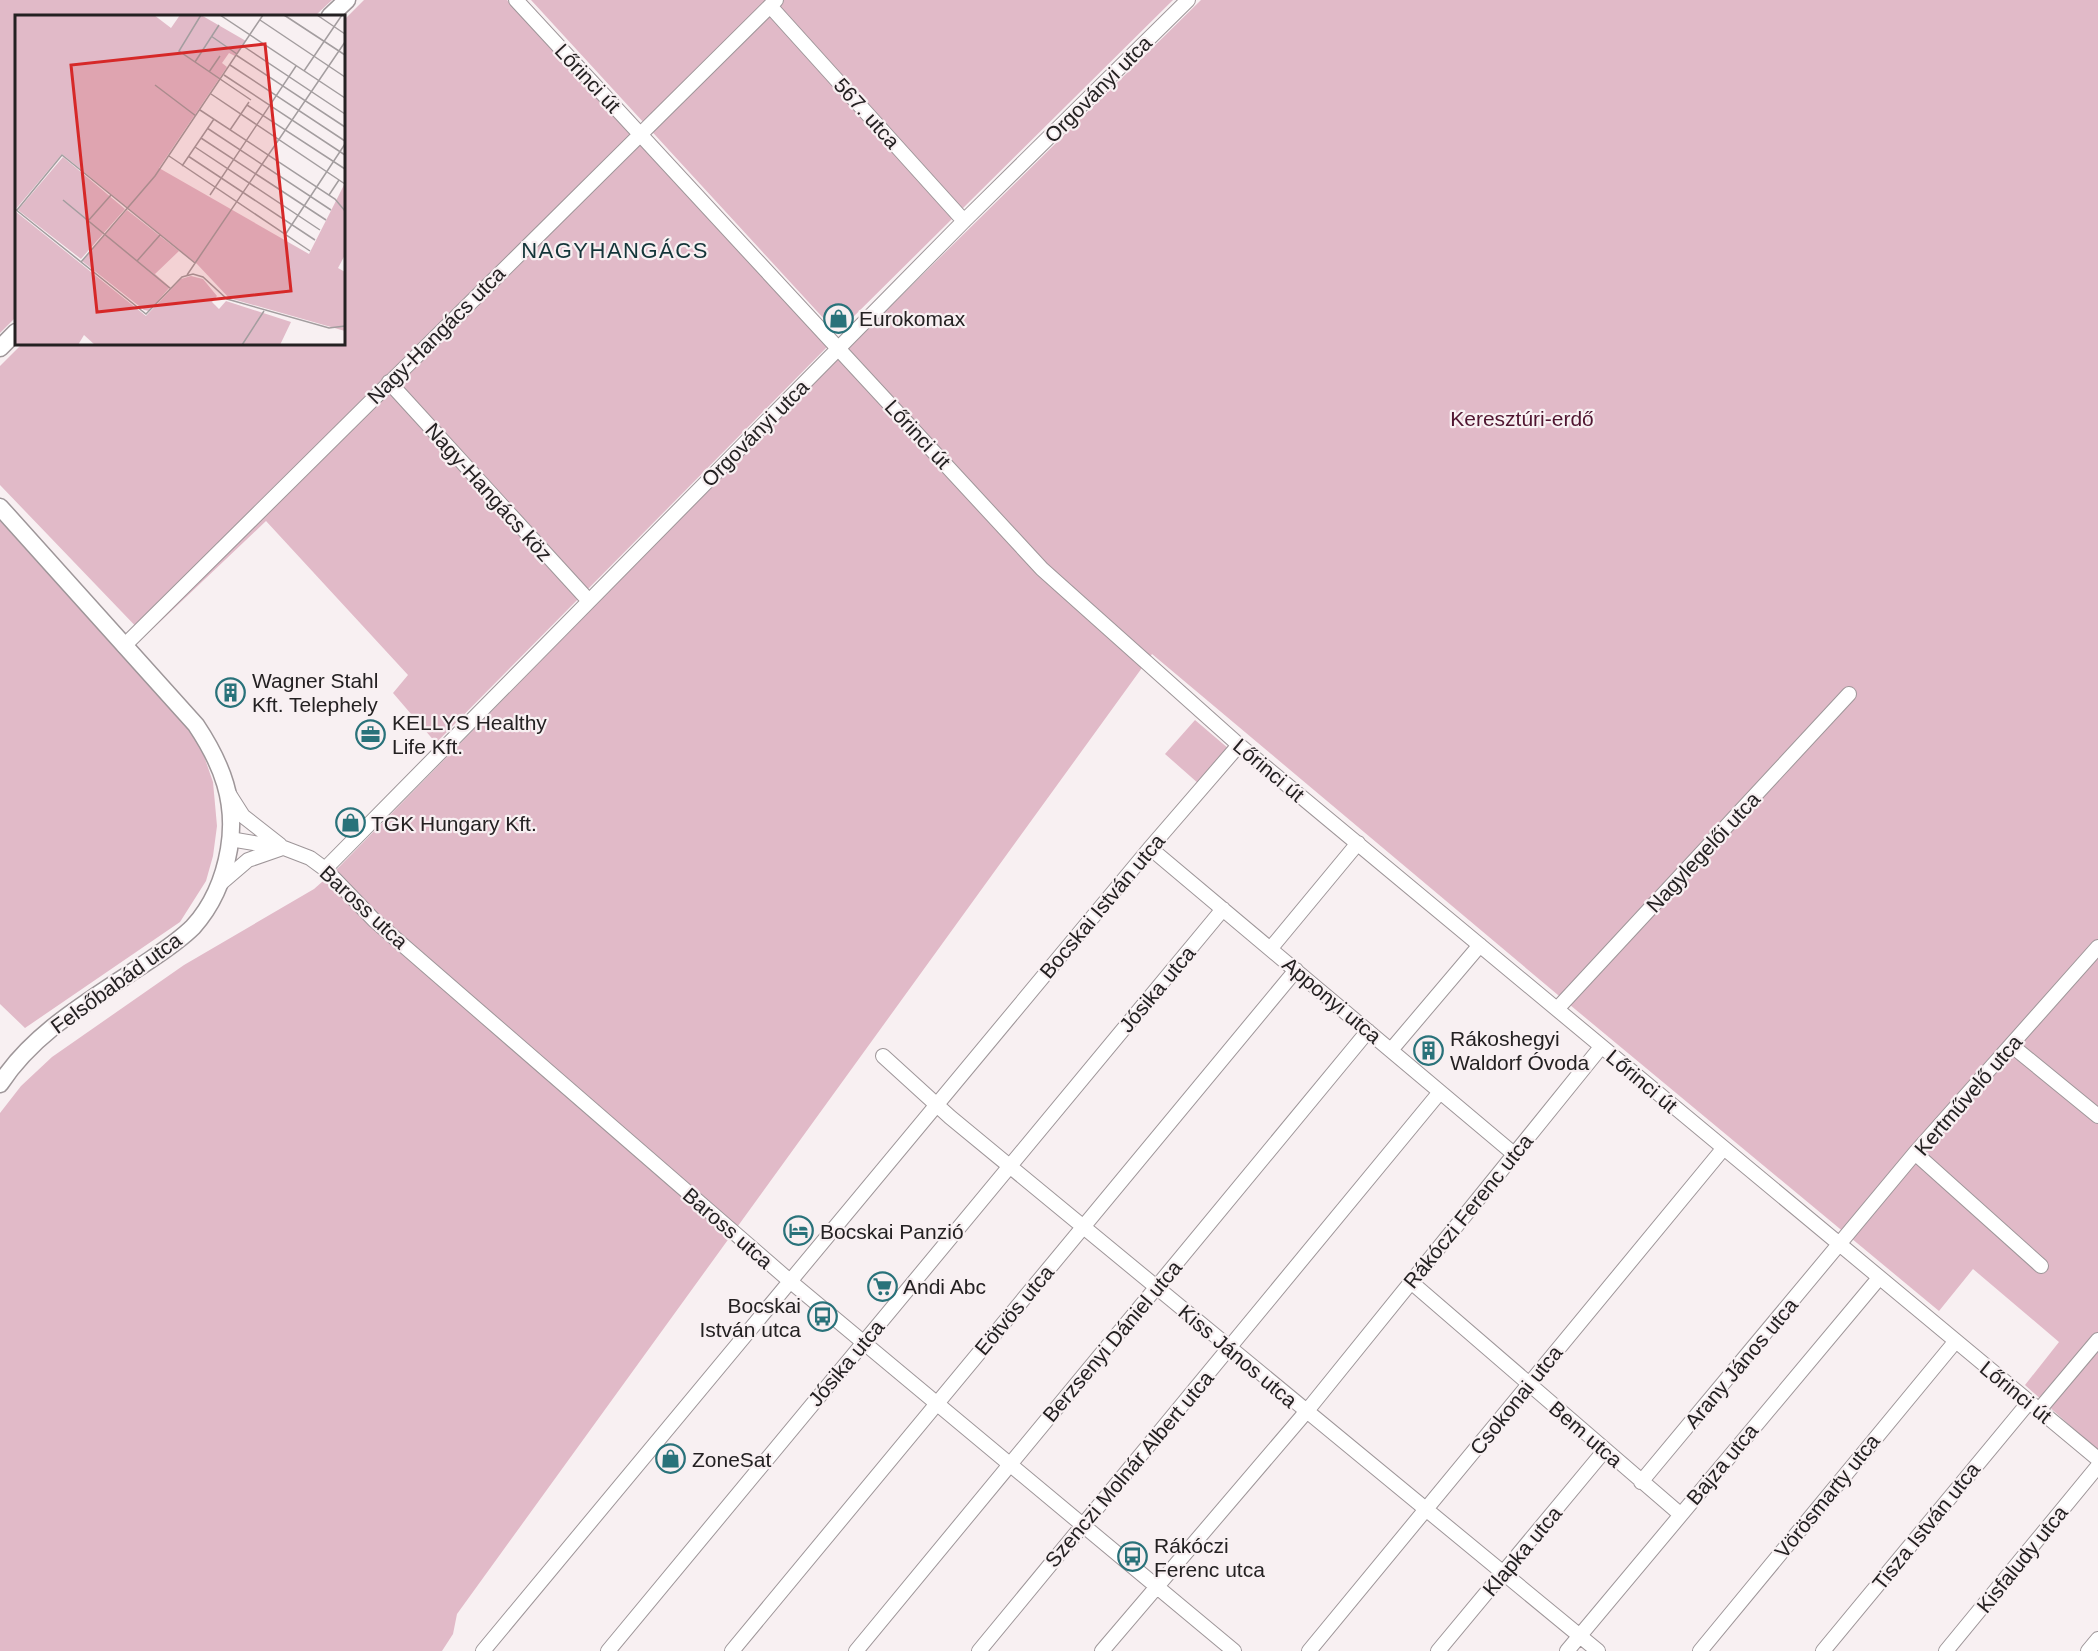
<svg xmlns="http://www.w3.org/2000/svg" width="2098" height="1651" font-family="Helvetica,sans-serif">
	<rect width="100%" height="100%" fill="#f8f0f2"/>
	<path fill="#e1bac8" d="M0 0H332L315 16H16V317L0 333Z
		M364 0H507L827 347 436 743 393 693 408 675 266 521 145 636 0 485V366L22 344H344V20Z
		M531 0H1173L837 333Z
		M1201 0H2098V1451L2025 1385 2059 1342 1973 1269 1939 1311 1558 995 1152 654 457 1614 453 1634 442 1651H0V1113L21 1086 52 1057 184 965 314 889 339 867 829 367Z
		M0 521 197 736 213 782 217 826 213 856 206 881 180 922 25 1028 0 1004Z
		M1195 720 1229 749 1199 784 1165 754Z"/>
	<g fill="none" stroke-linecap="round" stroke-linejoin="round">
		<defs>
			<path id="minor" d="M516 0 1042 569 1239 745 2098 1459
				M770 6 964 221
				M389 382 589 601
				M124 646 776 0
				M229 794 243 816 280 845
				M230 839 284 848 310 858 325 869 374 920 791 1282 1234 1651
				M1150 848 1514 1154
				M325 869 964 221 1188 0
				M220 884 248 860 280 849
				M1271 948 1358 843
				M1557 1009 1849 694
				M2011 1045 2098 1116
				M1391 1050 1480 945
				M883 1056 950 1117 1598 1651
				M1915 1153 2041 1266
				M1411 1282 1680 1514
				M2039 1410 2098 1340
				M1641 1482 1915 1153 2098 947
				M483 1651 1150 848 1239 745
				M608 1651 1223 909
				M732 1651 1296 970
				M856 1651 1368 1031
				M979 1651 1440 1092
				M1102 1651 1306 1412 1601 1047
				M1309 1651 1723 1149
				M1438 1651 1605 1450
				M1567 1651 1879 1278
				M1700 1651 1955 1342
				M1823 1651 2029 1402
				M1946 1651 2098 1466
				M2088 1651 2098 1639"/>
			<path id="major" d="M330 16 347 0
				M0 348 16 332
				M0 507 196 725C222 764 237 802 229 849 224 878 213 905 193 927 177 943 157 955 138 968 89 1001 33 1033 0 1084"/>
		</defs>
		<use href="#minor" stroke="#9e9699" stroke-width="16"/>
		<use href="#major" stroke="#9e9699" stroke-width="19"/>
		<use href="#minor" stroke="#fff" stroke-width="14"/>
		<use href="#major" stroke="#fff" stroke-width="16"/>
	</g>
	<defs>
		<symbol id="shop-ring" viewBox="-11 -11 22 22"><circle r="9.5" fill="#f8f0f2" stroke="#29727a" stroke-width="1.5"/><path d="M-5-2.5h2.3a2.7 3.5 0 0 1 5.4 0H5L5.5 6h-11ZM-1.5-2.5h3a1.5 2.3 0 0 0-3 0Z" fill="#29727a"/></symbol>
		<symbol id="building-ring" viewBox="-11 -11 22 22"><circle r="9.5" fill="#f8f0f2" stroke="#29727a" stroke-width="1.5"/><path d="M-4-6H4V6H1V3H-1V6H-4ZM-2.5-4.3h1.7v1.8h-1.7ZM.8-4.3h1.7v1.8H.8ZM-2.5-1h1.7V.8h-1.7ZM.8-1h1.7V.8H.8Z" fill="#29727a"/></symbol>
		<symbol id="office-ring" viewBox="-11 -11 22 22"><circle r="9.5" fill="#f8f0f2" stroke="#29727a" stroke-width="1.5"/><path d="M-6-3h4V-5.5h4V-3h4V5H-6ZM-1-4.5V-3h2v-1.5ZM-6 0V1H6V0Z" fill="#29727a"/></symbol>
		<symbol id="hotel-ring" viewBox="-11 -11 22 22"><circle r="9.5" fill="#f8f0f2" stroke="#29727a" stroke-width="1.5"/><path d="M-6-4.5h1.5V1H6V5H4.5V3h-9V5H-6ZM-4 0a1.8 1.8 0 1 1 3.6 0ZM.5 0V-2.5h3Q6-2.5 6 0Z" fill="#29727a"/></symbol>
		<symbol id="supermarket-ring" viewBox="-11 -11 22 22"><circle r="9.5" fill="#f8f0f2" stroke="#29727a" stroke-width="1.5"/><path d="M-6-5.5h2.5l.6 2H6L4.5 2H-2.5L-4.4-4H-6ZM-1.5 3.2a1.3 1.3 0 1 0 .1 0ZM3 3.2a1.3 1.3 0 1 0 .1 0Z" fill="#29727a"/></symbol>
		<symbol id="bus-ring" viewBox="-11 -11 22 22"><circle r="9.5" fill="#f8f0f2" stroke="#29727a" stroke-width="1.5"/><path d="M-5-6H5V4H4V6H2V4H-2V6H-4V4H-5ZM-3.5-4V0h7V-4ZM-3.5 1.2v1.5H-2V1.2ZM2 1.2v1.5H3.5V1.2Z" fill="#29727a"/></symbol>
	</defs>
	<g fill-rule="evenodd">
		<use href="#shop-ring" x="822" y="302" width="33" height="33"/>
		<use href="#building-ring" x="214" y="676" width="33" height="33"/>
		<use href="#office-ring" x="354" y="718" width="33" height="33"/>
		<use href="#shop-ring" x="334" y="806" width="33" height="33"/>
		<use href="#building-ring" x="1412" y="1034" width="33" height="33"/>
		<use href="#hotel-ring" x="782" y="1214" width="33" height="33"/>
		<use href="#supermarket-ring" x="866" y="1270" width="33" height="33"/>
		<use href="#bus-ring" x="806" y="1300" width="33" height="33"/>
		<use href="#shop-ring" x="654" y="1442" width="33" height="33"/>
		<use href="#bus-ring" x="1116" y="1540" width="33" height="33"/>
	</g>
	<g text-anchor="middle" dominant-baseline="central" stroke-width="4.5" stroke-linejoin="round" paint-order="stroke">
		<g font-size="21" fill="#242122" stroke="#f8f0f2">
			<text transform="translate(588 78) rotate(47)">Lőrinci út</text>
			<text transform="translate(1098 89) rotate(-45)">Orgoványi utca</text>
			<text transform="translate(867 113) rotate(48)">567. utca</text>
			<text transform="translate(436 335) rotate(-45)">Nagy-Hangács utca</text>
			<text transform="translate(755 433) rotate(-45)">Orgoványi utca</text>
			<text transform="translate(918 434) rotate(47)">Lőrinci út</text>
			<text transform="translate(489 492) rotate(48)">Nagy-Hangács köz</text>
			<text transform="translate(1269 770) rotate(40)">Lőrinci út</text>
			<text transform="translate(1703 852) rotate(-47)">Nagylegelői utca</text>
			<text transform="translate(1102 906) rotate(-50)">Bocskai István utca</text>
			<text transform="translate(364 907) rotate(43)">Baross utca</text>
			<text transform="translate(116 983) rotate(-36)">Felsőbabád utca</text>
			<text transform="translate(1157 989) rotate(-50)">Jósika utca</text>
			<text transform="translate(1332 1000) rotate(40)">Apponyi utca</text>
			<text transform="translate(1642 1081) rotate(40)">Lőrinci út</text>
			<text transform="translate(1968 1095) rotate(-49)">Kertművelő utca</text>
			<text transform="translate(1468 1211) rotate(-51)">Rákóczi Ferenc utca</text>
			<text transform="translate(728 1228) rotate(41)">Baross utca</text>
			<text transform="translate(1014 1310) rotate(-50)">Eötvös utca</text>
			<text transform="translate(1112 1341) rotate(-50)">Berzsenyi Dániel utca</text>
			<text transform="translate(1238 1356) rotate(40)">Kiss János utca</text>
			<text transform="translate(846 1363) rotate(-50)">Jósika utca</text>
			<text transform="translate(1741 1363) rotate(-50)">Arany János utca</text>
			<text transform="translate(2016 1392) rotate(39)">Lőrinci út</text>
			<text transform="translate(1516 1400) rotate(-51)">Csokonai utca</text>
			<text transform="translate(1586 1434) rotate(41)">Bem utca</text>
			<text transform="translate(1722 1464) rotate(-50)">Bajza utca</text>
			<text transform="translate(1129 1469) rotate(-50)">Szenczi Molnár Albert utca</text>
			<text transform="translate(1827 1496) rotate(-51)">Vörösmarty utca</text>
			<text transform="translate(1926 1526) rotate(-51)">Tisza István utca</text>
			<text transform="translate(1522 1551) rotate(-50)">Klapka utca</text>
			<text transform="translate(2022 1559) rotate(-51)">Kisfaludy utca</text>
		</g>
		<g font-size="21" fill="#242122" stroke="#f8f0f2" text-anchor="start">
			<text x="859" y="318">Eurokomax</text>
			<text x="252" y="680">Wagner Stahl<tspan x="252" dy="24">Kft. Telephely</tspan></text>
			<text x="392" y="722">KELLYS Healthy<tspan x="392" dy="24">Life Kft.</tspan></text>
			<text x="371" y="823">TGK Hungary Kft.</text>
			<text x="1450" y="1038">Rákoshegyi<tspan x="1450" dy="24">Waldorf Óvoda</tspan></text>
			<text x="820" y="1231">Bocskai Panzió</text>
			<text x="903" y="1286">Andi Abc</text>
			<text x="801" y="1305" text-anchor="end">Bocskai<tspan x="801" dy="24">István utca</tspan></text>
			<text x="692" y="1459">ZoneSat</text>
			<text x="1154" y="1545">Rákóczi<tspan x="1154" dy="24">Ferenc utca</tspan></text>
		</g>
		<g font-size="21" fill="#4f1530" stroke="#f8f0f2">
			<text x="1522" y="418">Keresztúri-erdő</text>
		</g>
		<g font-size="22" letter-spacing="1.5" fill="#133539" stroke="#f8f0f2">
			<text x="615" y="250">NAGYHANGÁCS</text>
		</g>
	</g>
	<g transform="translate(15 15)">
		<rect width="330" height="330" fill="#f8f0f2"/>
		<path d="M0 0H139L156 13 165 0H186L231 26 220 41 214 38 207 48 212 52 144 153 294 239 330 168V240L323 253 330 257V316L214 283 182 249 47 139 0 195ZM48 142 110 194 66 244 3 195ZM112 195 164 236 140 259 155 272 134 296 129 295 67 246ZM0 196 131 301 128 304 166 264 176 261 188 264 202 281 197 287 204 294 211 286 276 307 265 330H80L69 320 63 330H0Z" fill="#e1bac8"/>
		<path fill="none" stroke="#a39d9f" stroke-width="1.5" d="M186 0 164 36 236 85M205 0 330 83M269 0 330 40M302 0 330 19M245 5 330 62M196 21 222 39M228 31 330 99M221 40 330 112M180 47 204 10M215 50 330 126M289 56 327 0M194 57 205 41M209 60 330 140M140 70 181 101M196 79 330 169M232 90 330 154M185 95 320 184 330 196M192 113 316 195M215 115 234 87M186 123 311 205M180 132 305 215M154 141 295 236M173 141 300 225M167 151 199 104M195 180 281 51M314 180 324 165M48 185 156 274M0 194 131 299 167 262 178 259 188 262 212 284 314 313 330 311M2 195 47 140 180 248M73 206 96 180M270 220 330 129M122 246 145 220M66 247 140 161 248 0M172 260 330 27M227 330 249 296"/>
		<path fill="#d62828" fill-opacity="0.15" stroke="#d62828" stroke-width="3" d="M250 29 276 276 82 297 56 50Z"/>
		<rect width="330" height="330" fill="none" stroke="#242122" stroke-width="3"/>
	</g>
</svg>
